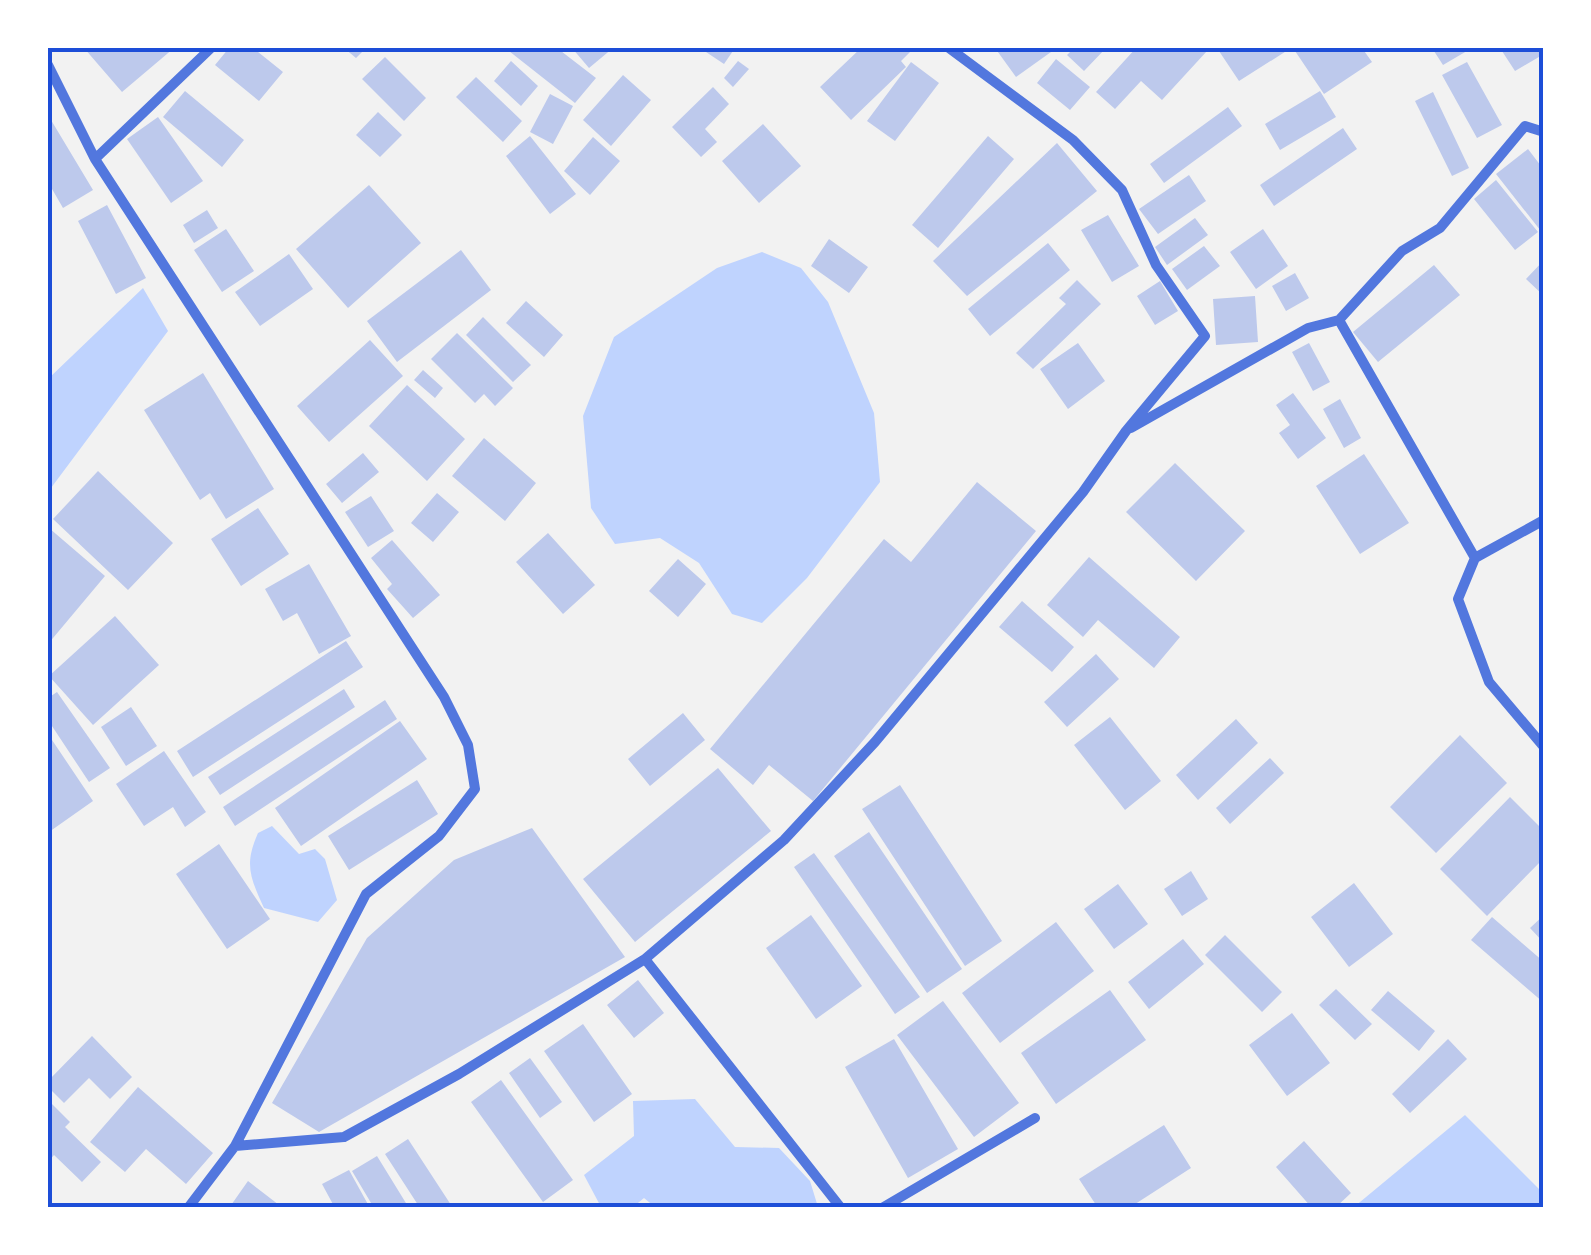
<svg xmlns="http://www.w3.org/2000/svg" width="1591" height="1255" font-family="'Noto Sans',sans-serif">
	<rect width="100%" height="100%" fill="#f2f2f2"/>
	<path fill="#bfd3fe" d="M762 252 801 268 828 302 874 413 880 482 807 578 762 623 732 614 699 563 660 538 615 544 591 508 583 416 614 337 717 268Z
		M143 288 168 331 48 492V379Z
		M272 826 299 854 315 849 325 859 337 900 318 922 264 908C250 877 244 865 258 833Z
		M695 1099 735 1147 779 1148 810 1181 818 1207H655L644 1198 633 1207H601L584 1175 634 1136 633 1101Z
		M1465 1115 1543 1193V1207H1354Z"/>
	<path fill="#bdc9ec" d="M84 48H174L122 92Z
		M229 48H253L283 72 259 101 215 65Z
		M344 48H366L356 58Z
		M505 48H557L596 78 575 103Z
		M572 48H613L589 68Z
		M700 48H735L724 64Z
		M861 48H914L901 61 906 67 851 120 820 87Z
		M995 48H1048L1051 52 1016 77Z
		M1074 48H1106L1084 71 1067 55Z
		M1136 48H1204L1207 51 1162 100 1141 81 1115 109 1096 92Z
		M1217 48H1286L1288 50 1239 81Z
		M1293 48H1362L1372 62 1324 94Z
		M1432 48H1472L1443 65Z
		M1500 48H1544V54L1515 71Z
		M385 57 426 98 404 121 362 79Z
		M1056 59 1090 87 1070 110 1037 83Z
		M511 61 538 86 521 106 494 81Z
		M738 61 749 69 733 87 724 78Z
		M911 62 939 83 895 141 867 121Z
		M1467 62 1502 125 1477 138 1442 75Z
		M623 75 651 100 611 146 583 120Z
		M476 77 522 121 503 142 456 97Z
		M713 87 729 104 705 129 717 142 701 157 672 127Z
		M185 91 244 140 222 167 163 117Z
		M1320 91 1336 117 1280 150 1265 124Z
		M1433 92 1469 168 1452 176 1415 101Z
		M550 94 573 106 553 144 530 132Z
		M1228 107 1242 126 1164 183 1150 164Z
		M378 112 402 135 380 157 356 135Z
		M48 115 93 190 63 208 48 182Z
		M158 117 203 181 171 203 127 139Z
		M763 124 801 166 759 203 722 161Z
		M1343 128 1357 149 1274 206 1260 185Z
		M530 136 576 194 550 214 506 156Z
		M988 136 1014 159 938 248 912 225Z
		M593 137 620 161 590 195 564 171Z
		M1057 143 1097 191 967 296 933 261Z
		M1528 149 1544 170V235L1496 174Z
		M1189 175 1206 201 1158 234 1139 209Z
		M1496 180 1538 232 1515 250 1474 199Z
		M369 185 421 243 348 308 296 249Z
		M107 205 146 278 116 294 78 221Z
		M207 210 218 228 194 243 183 225Z
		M1108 215 1139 266 1112 282 1081 230Z
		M1195 218 1208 235 1167 265 1155 247Z
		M226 229 254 271 222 292 194 250Z
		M1263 229 1288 266 1256 289 1230 252Z
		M829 239 868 267 849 293 811 266Z
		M1048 243 1070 270 990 336 968 309Z
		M1204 246 1220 266 1187 290 1172 269Z
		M461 250 491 290 397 362 367 321Z
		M289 254 313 289 260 326 235 292Z
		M1544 260V296L1526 279Z
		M1434 265 1460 295 1378 362 1353 332Z
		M1295 273 1309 298 1286 311 1272 286Z
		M1077 280 1101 304 1033 369 1016 353 1066 304 1059 298Z
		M1160 281 1178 311 1155 325 1137 296Z
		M1255 296 1258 342 1216 345 1213 299Z
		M526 301 563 335 544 357 506 323Z
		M483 317 531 365 513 382 466 335Z
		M457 333 513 388 495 406 484 394 475 403 431 359Z
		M370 340 403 376 329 442 297 406Z
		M1078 343 1105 381 1068 409 1040 369Z
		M1309 343 1330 382 1313 391 1292 352Z
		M423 370 443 388 435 398 414 380Z
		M203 373 274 489 226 519 210 493 200 500 144 410Z
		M407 385 465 439 427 481 369 426Z
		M1293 393 1326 438 1298 459 1279 433 1290 425 1276 405Z
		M1340 399 1361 438 1344 448 1323 409Z
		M484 438 536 483 505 521 452 476Z
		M363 453 379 472 342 503 326 484Z
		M1364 454 1409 523 1360 554 1316 486Z
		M1175 463 1245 531 1196 581 1126 512Z
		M98 471 173 543 128 590 53 519Z
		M977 482 1036 531 813 801 769 765 753 785 710 749 884 539 911 562Z
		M437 493 459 512 433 542 411 523Z
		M371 496 394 531 368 547 345 512Z
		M258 508 289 554 241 586 211 539Z
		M49 528 105 576 48 644V530Z
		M548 533 595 585 563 614 516 562Z
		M392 540 440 595 413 618 387 589 392 584 371 558Z
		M1089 557 1180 637 1154 668 1098 620 1083 637 1047 605Z
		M678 559 706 584 678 617 649 591Z
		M309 564 351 636 319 654 297 613 283 621 265 589Z
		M1022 601 1074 647 1052 672 999 627Z
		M115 616 159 665 93 725 49 676Z
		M346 641 363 667 193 777 177 751Z
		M1096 654 1119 679 1067 727 1044 702Z
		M344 689 355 707 220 795 208 777Z
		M57 692 110 768 89 782 48 720V698Z
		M385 700 397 719 235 826 223 807Z
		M131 707 157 746 126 766 101 727Z
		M683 713 705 740 650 786 628 759Z
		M1110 717 1161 781 1125 810 1074 745Z
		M1236 719 1258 743 1198 800 1176 775Z
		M400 721 427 759 301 846 275 808Z
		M48 734 93 801 49 832 48 829Z
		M1460 735 1507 783 1436 853 1390 807Z
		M164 751 206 812 185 827 173 807 144 826 116 784Z
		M1270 758 1284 773 1230 824 1216 808Z
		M718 768 771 831 635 942 583 879Z
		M417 780 438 814 349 870 328 836Z
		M900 785 1002 941 965 966 862 809Z
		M1510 797 1544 831V858L1487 916 1440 869Z
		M532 828 625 957 319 1132 272 1103 367 938 454 860Z
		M869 832 962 969 927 993 834 856Z
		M219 844 270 919 227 949 176 874Z
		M814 853 920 997 895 1014 794 867Z
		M1191 871 1208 899 1182 916 1164 889Z
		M1354 883 1393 934 1349 967 1311 917Z
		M1118 884 1148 924 1114 949 1084 909Z
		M811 915 862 986 816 1019 766 948Z
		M1544 915V943L1530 928Z
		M1492 917 1544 962V1003L1471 940Z
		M1056 922 1094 971 1000 1043 962 993Z
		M1225 935 1282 992 1262 1012 1205 955Z
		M1183 939 1204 964 1149 1009 1128 982Z
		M638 980 664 1013 634 1038 607 1005Z
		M1336 989 1372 1024 1355 1040 1319 1005Z
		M1110 990 1146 1040 1056 1104 1021 1053Z
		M1388 991 1435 1031 1419 1051 1371 1010Z
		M943 1001 1019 1103 974 1137 897 1035Z
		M1292 1013 1330 1063 1287 1096 1249 1045Z
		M583 1024 632 1094 594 1122 544 1051Z
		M92 1036 132 1077 110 1099 89 1078 64 1103 48 1087V1081Z
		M894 1039 958 1149 908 1178 845 1067Z
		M1448 1039 1467 1059 1410 1113 1392 1094Z
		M530 1058 562 1102 540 1118 509 1073Z
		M501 1080 573 1180 543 1202 471 1102Z
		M138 1087 213 1153 186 1184 146 1149 125 1172 90 1142Z
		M48 1100 70 1122 65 1127 101 1162 82 1182 54 1155 48 1162Z
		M1164 1125 1191 1168 1129 1208H1098L1079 1179Z
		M408 1139 453 1208H420L385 1154Z
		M1304 1141 1351 1193 1335 1208H1312L1276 1167Z
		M377 1156 409 1208H374L352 1171Z
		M349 1170 370 1208H335L322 1184Z
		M248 1181 283 1208H229Z"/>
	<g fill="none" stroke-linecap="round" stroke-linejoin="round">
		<path stroke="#5277de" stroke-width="10" d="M48 65 95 159 444 697 468 745 475 789 439 836 366 894 235 1146 188 1208
			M1544 132 1525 126 1440 228 1402 251 1339 320 1475 558 1544 520
			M95 159 211 48
			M1131 428 1308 328 1339 320
			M1475 558 1458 599 1489 682 1544 747
			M645 959 841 1208
			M235 1146 344 1137 459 1074 645 959 784 840 875 742 1083 492 1126 431 1205 336 1156 265 1122 190 1073 140 949 48
			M882 1208 1035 1118"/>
	</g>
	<rect width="1591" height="1255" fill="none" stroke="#ffffff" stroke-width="100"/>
	<rect x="50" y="50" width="1491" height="1155" fill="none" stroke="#1d4ed8" stroke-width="4"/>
</svg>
